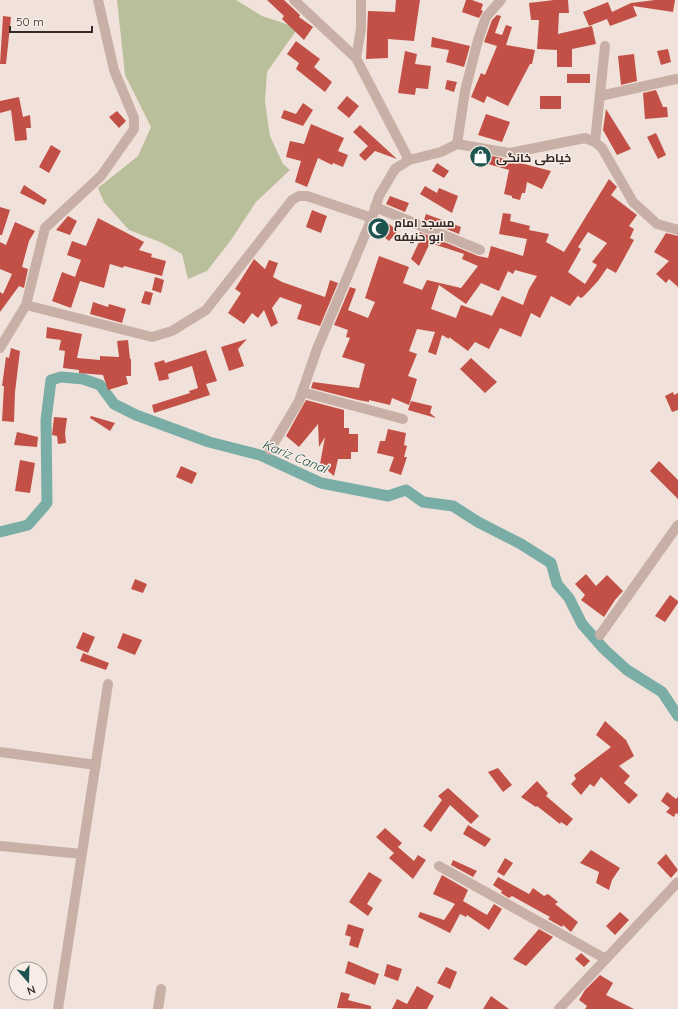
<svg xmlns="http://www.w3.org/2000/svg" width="678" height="1009" font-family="Quicksand,Cairo,sans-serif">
	<rect width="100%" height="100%" fill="#f0e2da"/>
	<path fill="#b9bf9a" d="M117 0H236L262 16 298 28 267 72 265 102 270 136 283 164 290 170 256 202 231 240 207 271 188 279 182 254 160 242 129 230 104 202 98 188 138 156 151 127 125 75Z"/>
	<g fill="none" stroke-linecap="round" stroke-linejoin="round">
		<path stroke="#7aada6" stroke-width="11" d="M0 532 28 525 47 503 46 420 51 380 61 377 83 379 100 385 114 404 136 415 209 442 260 455 321 483 388 496 406 490 423 502 453 506 478 522 521 544 551 563 557 584 569 598 582 624 604 649 627 670 662 692 678 716"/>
	</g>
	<path fill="#c25046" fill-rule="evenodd" d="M267 0H284L300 15 299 17 313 27 304 40 282 19 284 16Z
		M396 0H420L414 41 388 39V58L366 59 368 11 395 12Z
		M466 0H472L483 4 481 10 483 11 479 18 462 12Z
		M554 0H568L569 13H559L558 34 592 26 596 44 572 49V67H557V50L537 49 539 20H531L529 3Z
		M655 0H675L673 12 633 6 637 16 610 26 607 19 589 26 583 12 608 2 612 12 631 3Z
		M497 15 501 16 495 33 502 35 506 25 512 27 506 45 535 50 532 64H530L508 106 487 96 484 103 471 97 481 73 485 75 497 46 484 42 492 20Z
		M3 16 11 17 6 64H0Z
		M432 37 470 46 464 67 446 62 449 50 431 47Z
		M296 41 320 59 314 67 332 82 325 92 296 69 299 63 287 54Z
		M668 49 671 62 661 65 657 51Z
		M405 51 417 54 415 64 431 66 428 89 416 88 415 95 398 93Z
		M634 54 637 81 621 85 618 56Z
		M567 74H590V83H567Z
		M447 80 457 82 454 92 445 89Z
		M656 90 663 107H667L668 117 645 119 643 93Z
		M347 96 359 106 349 118 337 108Z
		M540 96H561V109H540Z
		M19 97 23 117 30 115 31 128H26L27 140 15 141 11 110 0 113V101Z
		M303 103 313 110 303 126 281 118 284 110 296 114Z
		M606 109 631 149 617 155 603 130Z
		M117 111 126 121 119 128 109 117Z
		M486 114 510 122 502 142 478 135Z
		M311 124 344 138 338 151 348 155 343 167 333 163 332 165 318 158 307 187 295 182 301 161 286 157 290 141 304 144Z
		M360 125 397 159 375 151 365 161 359 155 368 146 353 132Z
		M656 133 666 155 658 159 647 137Z
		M51 145 61 151 49 173 39 167Z
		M491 156 497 157 551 171 542 189 527 182 525 193H522L520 200 512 198V196L504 194 509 170 488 164Z
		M437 163 449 171 444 178 432 171Z
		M609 179 617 187 611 195 637 215 629 226 634 229 630 238 634 240 616 273 607 268 598 281 584 296 581 298 578 296 580 293 570 306 551 296 540 318 531 313 521 337 500 328 489 349 475 342 468 351 449 337V339L442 335 436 355 428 352 435 332 417 329 409 351 417 354 408 376 417 379 409 405 392 398 390 405 369 400V402L358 400 311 388 313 382 359 388 365 364 342 357 350 338 346 337 348 330 334 325 350 287 356 289 348 310 368 318 375 302 365 298 379 256 409 267 403 283 422 290 427 280 461 288 478 266 462 259 464 254 430 243 419 266 411 259 420 240 418 239 420 232 478 256 488 258 491 246 523 256 527 239 499 234 503 213 511 214 510 221 530 226 529 230 549 234 546 242 564 252ZM588 232 607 243 592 262 597 265 585 284 568 272 581 249 578 247ZM515 270 537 276 529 289 523 305 502 296 492 316 461 305 456 318 431 309 439 285 466 304 481 283 499 291 508 271 513 274Z
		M24 185 47 200 44 205 20 193Z
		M425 186 437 193 439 188 458 196 452 213 420 194Z
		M390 196 409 203 405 212 386 204Z
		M0 207 10 210 2 235H0Z
		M312 210 327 216 321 233 306 227Z
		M426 214 461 227 459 234 424 220Z
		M68 216 77 221 70 235 56 230Z
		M98 218 144 242 139 250 152 254 151 257 166 261 162 276 124 266 123 268 110 264 104 288 80 281 71 308 52 301 62 272 75 277 81 260 67 255 72 241 86 246Z
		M384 220 398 231 389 241 376 230Z
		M15 222 35 231 29 241 22 267 28 269 24 288 19 286 0 312V292L3 294 12 274 0 269V242L6 245Z
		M666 233 678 236V287L669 279 666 283 656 274 669 261 654 252Z
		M254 259 265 269 269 260 278 263 273 277 282 282 325 297 330 280 338 283 320 326 297 319 302 305 280 297 272 308 278 323 271 327 264 310 258 318 252 313 244 324 228 313 241 293 235 289Z
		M155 277 164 280 161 293 152 290Z
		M145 291 153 293 150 305 141 303Z
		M93 302 108 307 109 304 126 309 122 323 90 314Z
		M47 327 82 334 77 358 100 360V356L119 357 117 341 128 340 130 359H131V376H126L128 384 108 390 103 375 79 373V370L63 368 65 351 59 350 61 340 46 338Z
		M247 339 238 349 244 366 229 371 221 347Z
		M11 348 20 351 15 392 14 422 2 421 4 386H2L6 357 9 358Z
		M206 350 217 381 206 384 210 395 154 413 152 405 190 393 189 391 198 388 192 366 168 374 169 379 159 381 154 363 164 360 165 363Z
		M471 358 497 382 485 393 460 369Z
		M673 392 674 395 678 393V410L672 412 665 396Z
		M306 400 344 410V428H349V434H358V452H351V459H338L334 476 320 464 325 437 319 447 318 424 299 447 286 436Z
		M411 401 432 406 430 413 436 418 408 410Z
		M91 416 115 423 110 431 90 418Z
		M54 417 67 418 65 433 66 443 58 444 57 436 52 435Z
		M388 429 406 433 404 445 407 446 404 457H407L401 475 389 471 394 457 377 453 380 441H385Z
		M17 432 38 437 37 447 14 445Z
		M20 460 35 463 30 493 15 491Z
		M659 461 678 480V499L650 471Z
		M181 466 197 473 192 484 176 477Z
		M586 574 596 586 607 575 623 591 615 600 604 617 581 600 585 595 575 584Z
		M135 579 147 584 143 593 131 589Z
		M670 595 678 601V603L665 622 655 616Z
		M83 632 95 637 88 653 76 648Z
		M123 633 142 640 135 655 117 648Z
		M83 653 109 663 106 670 80 661Z
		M605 721 626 740 634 756 619 766 630 776 624 783 638 795 629 804 601 777 594 787 590 784 581 795 571 784 576 779 574 775 611 747 596 735Z
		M498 768 512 785 503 792 488 772Z
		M537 781 548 793 546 796 573 819 567 826 561 822 560 824 537 806 536 807 521 797Z
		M448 788 479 816 471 824 450 805 431 832 423 826 442 800 438 796Z
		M667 792 676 799 678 797V814L676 813 674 817 666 812 670 808 661 801Z
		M468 825 491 839 485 847 463 834Z
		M385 828 402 843 398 847 414 861 418 855 426 860 413 879 389 858 394 853 376 837Z
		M591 850 620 868 612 880 609 890 596 883 599 872 580 863Z
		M666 854 678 870 671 878 657 863Z
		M505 858 513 863 504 876 497 872Z
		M453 860 477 871 473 877 451 865Z
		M369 872 382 880 367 904 373 908 368 916 349 902Z
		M442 875 468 890 463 901 487 915 494 904 502 909 489 930 467 915 466 917 460 914 450 933 418 917 420 912 444 920 455 904 433 894Z
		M498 877 529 894 533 888 544 896 548 894 558 902 555 904 578 922 571 932 563 925 562 927 548 919 550 917 512 896 509 898 501 893 502 891 493 885Z
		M620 912 629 920 615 935 606 926Z
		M348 924 364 929 358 948 349 945 351 937 345 935Z
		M539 929 553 937 526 966 513 959Z
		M581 953 590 961 584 967 575 959Z
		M348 961 379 974 375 985 345 973Z
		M387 964 402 969 398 981 384 976Z
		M446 967 457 972 450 989 437 983Z
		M600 975 613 983 606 995 634 1009H585L587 1006 579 1000 585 990Z
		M417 986 434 996 427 1009H392L397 999 407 1004Z
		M341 992 350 994 348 1000 371 1006V1009L337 1008Z
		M491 996 509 1009H483Z"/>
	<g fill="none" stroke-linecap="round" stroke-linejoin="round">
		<path stroke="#c8b0a6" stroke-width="10" d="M294 0 356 58 409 160
			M356 58 361 29V0
			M600 96 676 79
			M595 142 605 46
			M457 144 465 91 478 40 486 17 501 0
			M375 207 480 250
			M26 305 45 228 101 176 134 129V118L114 70 98 0
			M302 392 403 419
			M270 450 299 401 317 349 372 218
			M600 635 678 525
			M0 752 96 765
			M0 846 82 854
			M439 866 606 959
			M58 1009 108 684
			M158 1009 161 989"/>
		<path stroke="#c8b0a6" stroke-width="10" d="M0 348 26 305 152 337 172 331 206 310 292 200 299 196H307L372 218 379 196 395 169 409 160 441 152 457 144 510 153 585 138 595 142 602 148 633 202 657 224 678 230
			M559 1009 678 882"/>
	</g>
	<defs>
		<symbol id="shop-disc" viewBox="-11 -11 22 22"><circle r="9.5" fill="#1e544f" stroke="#f8ede6"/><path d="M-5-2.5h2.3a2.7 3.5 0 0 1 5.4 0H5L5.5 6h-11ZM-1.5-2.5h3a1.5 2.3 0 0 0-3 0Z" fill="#fff"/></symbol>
		<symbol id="mosque-disc" viewBox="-11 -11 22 22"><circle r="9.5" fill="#1e544f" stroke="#f8ede6"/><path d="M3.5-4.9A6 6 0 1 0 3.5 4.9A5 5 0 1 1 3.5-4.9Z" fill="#fff"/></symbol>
	</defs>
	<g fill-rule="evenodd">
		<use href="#shop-disc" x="468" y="144" width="25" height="25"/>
		<use href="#mosque-disc" x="366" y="216" width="25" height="25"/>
	</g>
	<g text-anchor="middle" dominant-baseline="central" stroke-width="3" stroke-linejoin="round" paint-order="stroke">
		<g font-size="12" font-weight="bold" fill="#342927" stroke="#f8ede6" text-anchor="start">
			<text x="496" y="157">خیاطی خانگی</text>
			<text x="394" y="222">مسجد امام<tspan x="394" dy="14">ابو حنیفه</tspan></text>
		</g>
		<g font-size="13" font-style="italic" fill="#1e544f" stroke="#f8ede6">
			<text transform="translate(295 456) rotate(22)">Kariz Canal</text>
		</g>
	</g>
	<g transform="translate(28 981) rotate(160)"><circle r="19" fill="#f8ede6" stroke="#aa9f9a"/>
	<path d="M0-3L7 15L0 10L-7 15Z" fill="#1e544f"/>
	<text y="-6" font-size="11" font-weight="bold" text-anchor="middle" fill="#342927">N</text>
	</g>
	<path d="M10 26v6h82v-6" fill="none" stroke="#342927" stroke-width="2"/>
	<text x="16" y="26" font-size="12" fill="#342927" stroke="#f8ede6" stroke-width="3" paint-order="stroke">50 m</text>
</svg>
